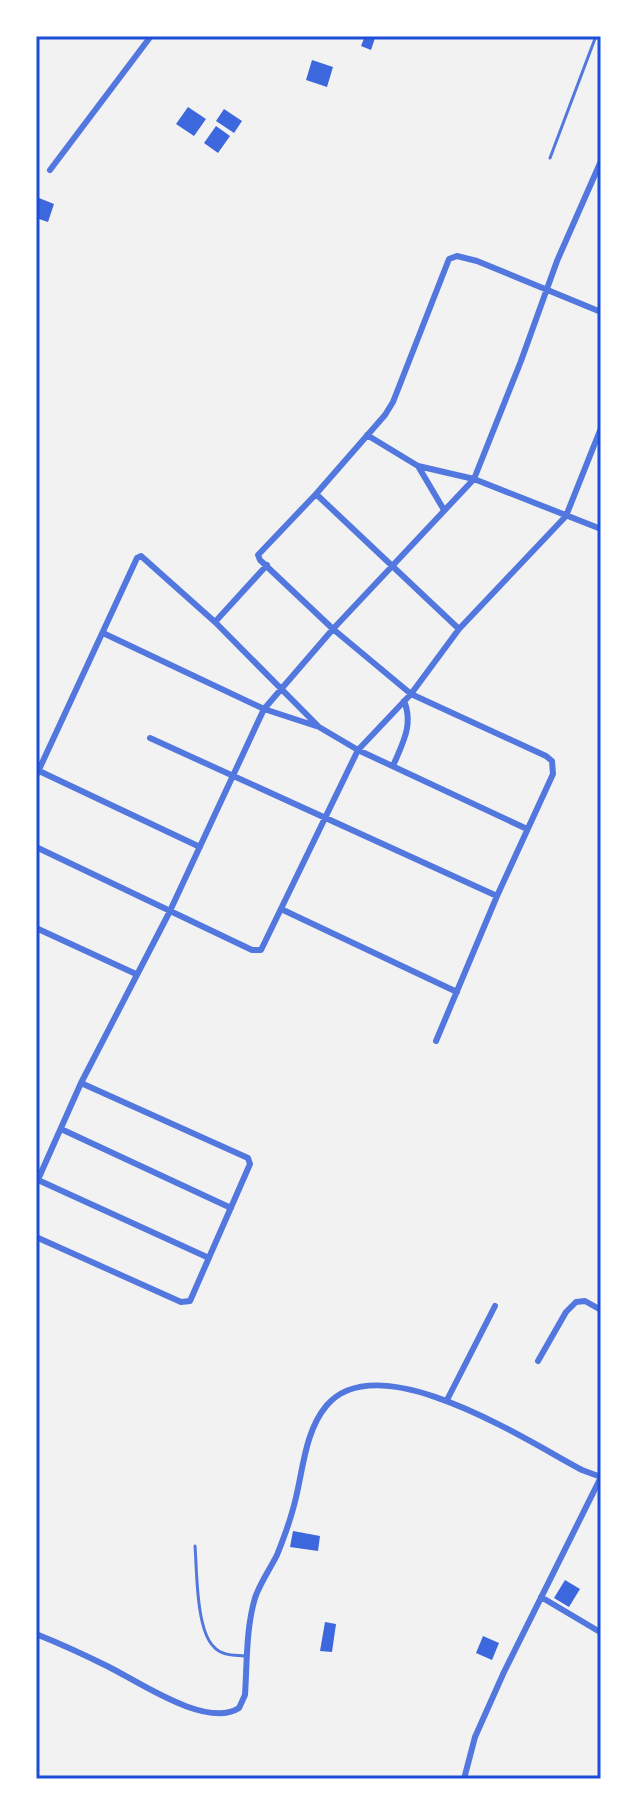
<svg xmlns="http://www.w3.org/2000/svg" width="637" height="1815" font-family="'IBM Plex Sans',sans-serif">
	<rect width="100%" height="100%" fill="#f2f2f2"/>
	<path fill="#3d67dc" d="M365 36 375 38 371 50 361 46Z
		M312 60 333 67 327 87 306 80Z
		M188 107 206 119 194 136 176 124Z
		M224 109 242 121 234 133 216 121Z
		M216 126 230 136 218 153 204 143Z
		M39 198 54 204 48 222 36 218Z
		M293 1531 320 1536 318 1551 290 1547Z
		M565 1580 580 1589 569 1607 554 1598Z
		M325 1622 336 1624 332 1652 320 1651Z
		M483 1636 499 1643 492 1660 476 1653Z"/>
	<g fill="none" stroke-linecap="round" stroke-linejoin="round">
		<path stroke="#5277de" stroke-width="3" d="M550 158 596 36
			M195 1546C197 1571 196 1630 214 1647 222 1656 234 1655 244 1656"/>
		<path stroke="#5277de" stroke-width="6" d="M50 170 151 36
			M367 435 418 466 474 479 601 529
			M418 466 444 510
			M316 494 459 629
			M215 622 267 565
			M103 633 264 709 316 726
			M150 738 497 896
			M393 766C402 744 414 725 404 701
			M37 770 200 847
			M36 776 137 558 141 556 215 622 319 727 358 750 527 829
			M36 847 252 950H261L358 750 411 694 459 629 566 516 601 428
			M281 909 457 992
			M36 928 136 974
			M436 1041 497 896 553 774 552 761 546 756 411 694 333 629 260 560 258 555 316 494 385 415 393 402 449 259 457 256 477 261 601 312
			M61 1129 231 1208
			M38 1180 209 1258
			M36 1184 81 1083 169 913 264 709 333 629 474 479 521 361 557 261 601 161
			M36 1237 181 1302 190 1301 250 1164 248 1158 81 1083
			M538 1361 566 1312 576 1302 585 1301 601 1310
			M447 1400 495 1306
			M541 1597 600 1632
			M36 1634C61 1644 85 1655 109 1667 139 1682 207 1729 239 1708L245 1695C247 1664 246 1628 255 1598 260 1583 270 1569 277 1555 283 1540 289 1524 293 1509 303 1476 303 1433 327 1405 380 1344 529 1442 582 1470L601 1477
			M464 1779 475 1737 504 1672 601 1477"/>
	</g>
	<rect width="637" height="1815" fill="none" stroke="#ffffff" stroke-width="76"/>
	<rect x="38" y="38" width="561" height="1739" fill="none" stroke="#1d4ed8" stroke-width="3"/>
</svg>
